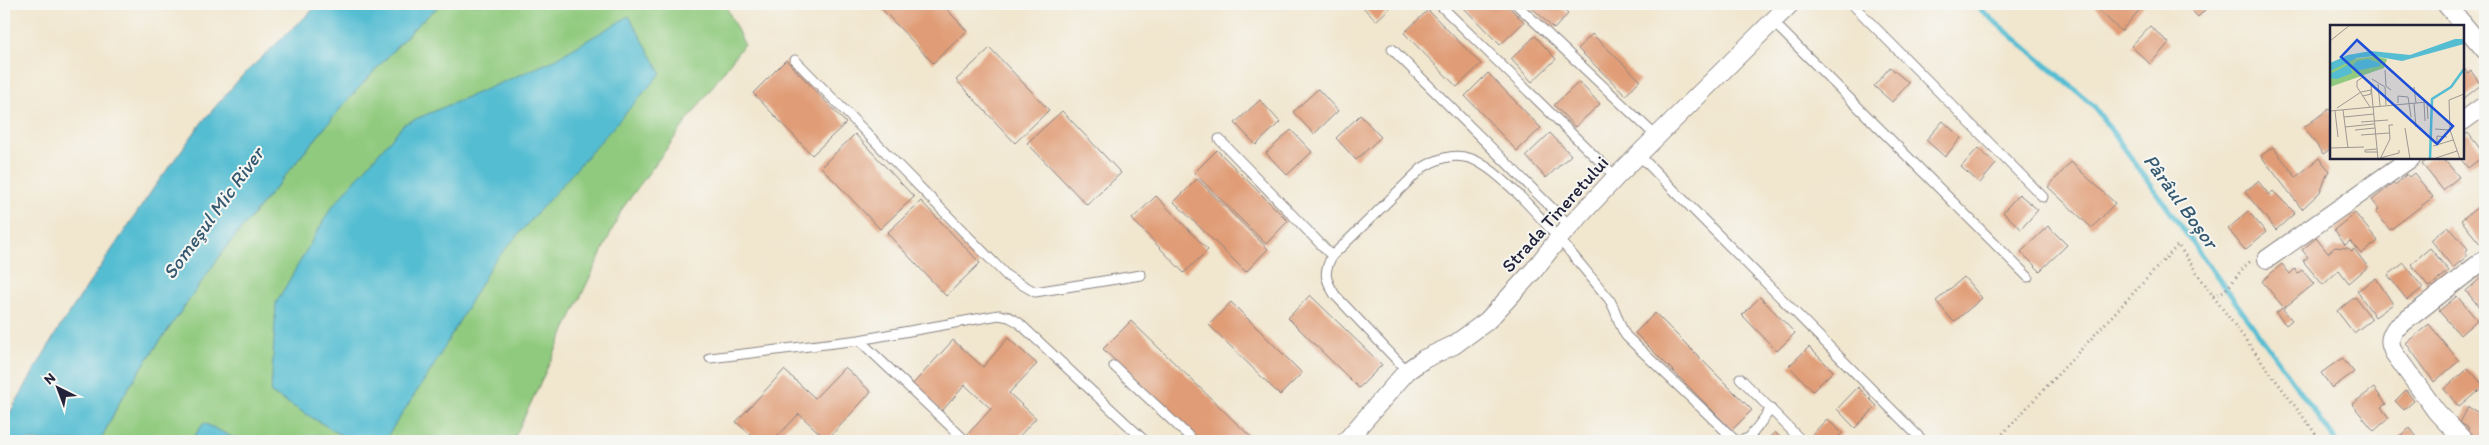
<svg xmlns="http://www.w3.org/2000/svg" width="2489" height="445" font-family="Itim,sans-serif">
	<rect width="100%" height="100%" fill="#f6f6f2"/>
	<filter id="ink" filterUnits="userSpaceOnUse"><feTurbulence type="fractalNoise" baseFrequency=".02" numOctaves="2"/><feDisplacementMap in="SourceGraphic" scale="10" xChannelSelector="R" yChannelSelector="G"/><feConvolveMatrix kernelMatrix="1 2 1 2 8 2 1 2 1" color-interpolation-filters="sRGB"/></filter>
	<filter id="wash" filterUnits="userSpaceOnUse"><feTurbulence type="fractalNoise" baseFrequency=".0096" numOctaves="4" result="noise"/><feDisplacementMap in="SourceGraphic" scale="20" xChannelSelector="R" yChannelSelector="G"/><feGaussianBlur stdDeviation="1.12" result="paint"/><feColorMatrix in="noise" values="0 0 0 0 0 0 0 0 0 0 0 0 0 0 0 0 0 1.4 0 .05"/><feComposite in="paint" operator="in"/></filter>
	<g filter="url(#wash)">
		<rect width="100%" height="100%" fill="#f1e6ce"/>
		<path fill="#90ca7e" stroke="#59765c" d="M441 4H725L744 44 622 209 513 441H100L120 401 144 364 224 250 345 103 413 29Z"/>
		<path fill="#55bdd2" stroke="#3c7086" d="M319 4H441L413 29 345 103 224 250 144 364 120 401 100 441H4V423L59 328 155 186 203 121 242 76Z
			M629 16 661 73 492 264 433 367 384 441H351L271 393 276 303 331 208 404 124 550 62Z
			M204 423 240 441H191Z"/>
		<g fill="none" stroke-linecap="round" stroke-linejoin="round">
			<path stroke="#55bdd2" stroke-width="5" d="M1974 4 2093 105 2336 441"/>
		</g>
		<g id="blocks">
			<path fill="#e09c76" d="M877 4H942L967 31 933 63Z
				M1360 4H1394L1376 21Z
				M1460 4H1506L1524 22 1500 45Z
				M1528 4H1557L1568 14 1554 29Z
				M2092 4H2142L2144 5 2121 31Z
				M2185 4H2211L2198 17Z
				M1428 10 1481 64 1457 87 1404 33Z
				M2150 26 2169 43 2150 64 2131 46Z
				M1592 34 1640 80 1626 95 1578 49Z
				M1535 36 1556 59 1532 82 1511 59Z
				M990 48 1049 110 1015 143 956 80Z
				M786 60 846 123 812 155 753 93Z
				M1890 67 1909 83 1892 102 1874 86Z
				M2463 67 2468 74 2471 71 2481 85 2463 99Z
				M1488 73 1541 128 1517 151 1465 96Z
				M1579 82 1600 104 1575 127 1554 105Z
				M1318 89 1338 111 1314 134 1293 112Z
				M1260 100 1280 122 1256 145 1235 123Z
				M2329 109 2332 113V148L2323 154 2304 127Z
				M1062 111 1121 173 1087 205 1027 143Z
				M1360 115 1381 137 1356 160 1336 138Z
				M1943 121 1961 138 1945 157 1926 140Z
				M1291 130 1312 152 1287 175 1266 153Z
				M1550 133 1571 155 1546 178 1526 156Z
				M2468 133 2485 155 2468 168 2460 158H2463V137Z
				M855 134 914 197 880 229 821 167Z
				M2273 147 2296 177 2319 158 2329 170 2320 192 2302 209 2261 156Z
				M1978 148 1996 164 1980 183 1961 167Z
				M1217 150 1288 221 1266 244 1194 173Z
				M2430 158H2443L2459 177 2443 190 2422 164Z
				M2071 162 2115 203 2092 228 2048 187Z
				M2414 173 2433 197 2390 230 2376 212 2379 209 2372 200 2394 183 2395 185 2407 174 2409 177Z
				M1197 179 1268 249 1246 272 1174 202Z
				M2258 181 2269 195 2273 191 2295 213 2276 230 2245 192Z
				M2019 194 2038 210 2021 229 2003 212Z
				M1156 196 1208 250 1184 273 1132 219Z
				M921 201 980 263 946 296 887 233Z
				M2483 203 2485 206V242L2481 245 2461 220Z
				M2248 211 2266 232 2245 250 2228 229Z
				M2355 213 2378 241 2361 254 2350 241 2345 245 2334 230Z
				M2048 226 2067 245 2040 271 2021 252Z
				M2448 226 2468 249 2465 252 2467 256 2453 268 2431 240Z
				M2316 238 2328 253 2335 247 2348 248 2352 251 2354 249 2368 267 2349 283 2339 270 2323 285 2303 261 2308 257 2302 250Z
				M2430 248 2449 271 2429 287 2411 264Z
				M2404 263 2423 288 2407 300 2388 275Z
				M2282 264 2290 274 2295 269 2298 273 2302 270 2314 284 2284 308 2262 281Z
				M2483 276 2485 278V314L2466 291Z
				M1964 277 1982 298 1954 322 1936 301Z
				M2376 278 2393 304 2375 317 2357 291Z
				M1310 295 1382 365 1359 388 1288 318Z
				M2457 296 2477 320 2460 335 2439 311Z
				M1760 297 1795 333 1777 351 1742 315Z
				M2355 297 2372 319 2354 333 2337 311Z
				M1231 302 1302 373 1280 395 1209 325Z
				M2282 308 2292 320 2286 325 2276 313Z
				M1655 313 1752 410 1732 430 1635 333Z
				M1131 321 1255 441H1199L1103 349Z
				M2429 324 2459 361 2434 382 2406 343Z
				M1008 338 1037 364 1009 393 1036 418 1015 441H972L966 436 991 409 965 385 942 411 912 385 953 340 983 367Z
				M1809 347 1833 371 1813 391 1789 366Z
				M2342 358 2354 372 2332 388 2321 373Z
				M845 367 871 392 827 440 799 414 773 441H758L736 422 784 370 815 398Z
				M2468 368 2484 386 2459 407 2444 389Z
				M1858 387 1877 406 1855 428 1837 409Z
				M2374 388 2386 404 2381 407 2389 418 2374 431 2352 404Z
				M2406 390 2414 401 2404 410 2395 401Z
				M2468 407 2485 416V441L2467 432 2469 428 2460 423Z
				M1827 419 1842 433 1834 441H1806Z
				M2410 428 2420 441H2393Z
				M1775 432 1784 441H1765Z
				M1113 434 1121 441H1106Z"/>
		</g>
	</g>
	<g filter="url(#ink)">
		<use href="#blocks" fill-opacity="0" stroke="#8a8484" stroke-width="1"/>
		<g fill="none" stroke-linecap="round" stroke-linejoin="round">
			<defs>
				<path id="service" d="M1439 4 1616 177
					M1516 4 1657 137
					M1852 4 2043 197
					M1773 22 2028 277
					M1392 49 1570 226
					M795 60 1007 276 1035 292 1141 275
					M1219 139 1332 256
					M1638 154 1923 441
					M859 340 966 441
					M710 358 859 340 999 315 1009 317 1018 322 1145 441
					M1114 366 1194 441
					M1407 371 1335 295C1325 279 1323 273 1332 256L1422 168C1437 159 1452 153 1469 158 1507 169 1581 266 1609 299 1617 311 1618 324 1626 336L1736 441
					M1740 378 1802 441
					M1738 441 1749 438 1771 409"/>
				<path id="minor" d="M2446 4 2485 50
					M2463 121 2485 105
					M2267 259 2411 158
					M1346 441 1407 371 1424 359 1454 345 1487 321 1534 270 1558 239 1616 177 1790 4
					M2464 441 2436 411 2394 353C2389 343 2389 338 2395 329L2485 259"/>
			</defs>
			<use href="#service" stroke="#8a8484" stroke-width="11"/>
			<use href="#minor" stroke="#8a8484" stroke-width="20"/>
			<path stroke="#8a8484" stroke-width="3" stroke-dasharray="1 4" stroke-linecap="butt" d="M2213 296C2233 290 2235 273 2251 261
				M1996 441 2178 245 2213 296 2321 441"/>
			<use href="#service" stroke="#fff" stroke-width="9"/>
			<use href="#minor" stroke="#fff" stroke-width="18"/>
		</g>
	</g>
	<g text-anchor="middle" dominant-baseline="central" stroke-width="4" stroke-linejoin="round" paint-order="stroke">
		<g font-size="19" fill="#22223b" stroke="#f6f6f2">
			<text transform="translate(1555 214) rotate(-48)">Strada Tineretului</text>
		</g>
		<g font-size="20" font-style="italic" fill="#345870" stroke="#f6f6f2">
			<text transform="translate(2181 201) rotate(54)">Pârâul Boșor</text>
			<text transform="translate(213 213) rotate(-54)">Someşul Mic River</text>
		</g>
	</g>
	<g transform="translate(2330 25)">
		<rect width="134" height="134" fill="#f1e6ce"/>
		<path d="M44 31 57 34 54 43 0 62V43L17 35Z" fill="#90ca7e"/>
		<path d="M125 14H134V19L72 36 44 31 27 33 0 46V38L18 30 41 26 80 30ZM38 34 50 38V41L25 46 23 40 27 36ZM20 39 22 48 7 54 0 53V49Z" fill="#55bdd2"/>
		<path fill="none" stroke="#55bdd2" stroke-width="2.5" d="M100 134 102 74 121 62 134 44"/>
		<path fill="none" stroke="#9e9893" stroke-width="1" d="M0 16 20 0M55 45 56 61 61 65M33 52 27 56V62L40 82M42 54 55 62 56 80M48 59 50 81M41 60 48 134M84 62 86 78M94 77 95 96M68 78V71L78 72 81 92M84 78 86 102M7 83 31 67 41 65V69L33 71M13 85 18 123M0 86 97 77 98 94M5 86 8 112M14 92 44 89M31 97 58 95M15 102 44 99M75 103 80 134M105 104 120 105M25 105 45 103M31 110 59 108M107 120V111L117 112M103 121 123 115M0 123 34 122M47 124 35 125V127H47M50 133 69 128V125M106 133 127 126M50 134 60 114 59 100H63M130 134 120 105 119 75 134 69"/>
		<path fill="#1d4ed8" fill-opacity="0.15" stroke="#1d4ed8" stroke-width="2.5" d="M27 15 123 101 107 119 11 32Z"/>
		<rect width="134" height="134" fill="none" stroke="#22223b" stroke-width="2.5"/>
	</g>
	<rect width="2489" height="445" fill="none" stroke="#f6f6f2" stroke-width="20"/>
	<g transform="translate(58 388) rotate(318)" stroke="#f6f6f2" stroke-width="4" paint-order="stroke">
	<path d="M0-4L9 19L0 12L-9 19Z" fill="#22223b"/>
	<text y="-8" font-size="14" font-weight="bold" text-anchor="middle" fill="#22223b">N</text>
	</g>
</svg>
